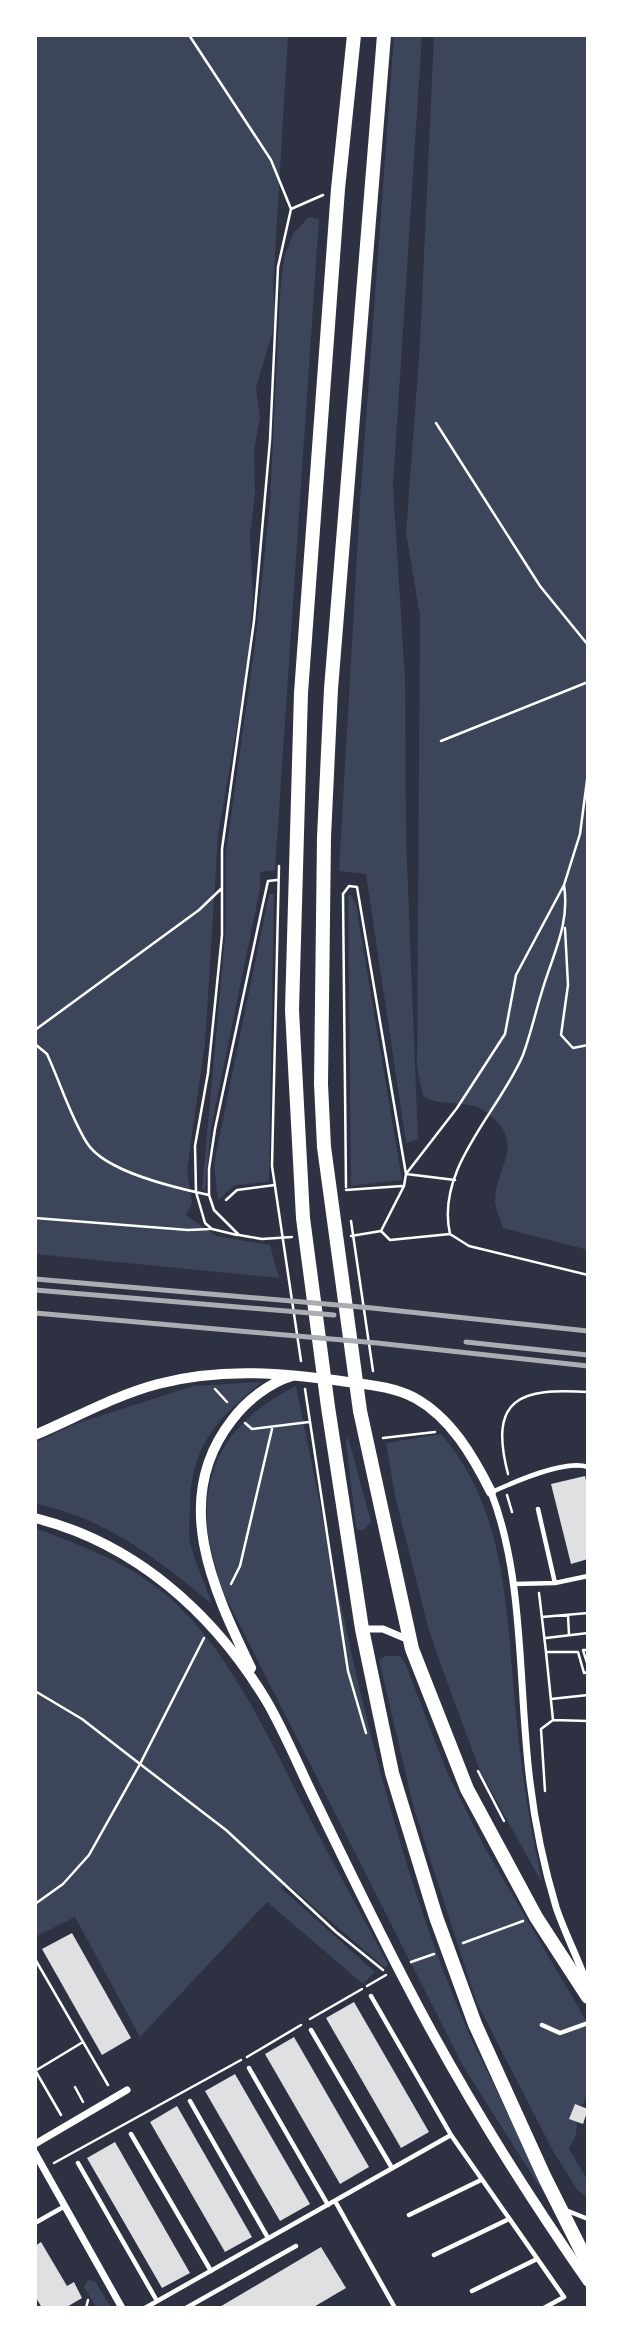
<svg xmlns="http://www.w3.org/2000/svg" width="623" height="2343" font-family="Arial,sans-serif">
	<rect width="100%" height="100%" fill="#2d3142"/>
	<path fill="#3c4559" d="M35 35H288L273 288 276 320 256 388 260 417 254 451 255 494 250 535 253 598 247 667 218 836 205 1043 187 1170 192 1203 186 1215 216 1236 270 1245 279 1278 35 1254Z
		M394 35H422L393 486 405 679 406 838 418 1139 406 1143 366 874 339 871 360 501Z
		M434 35H588V1250L503 1228C501 1220 495 1209 495 1201 496 1164 528 1143 486 1112 468 1098 441 1108 423 1096L417 1067 420 616 406 533 420 344Z
		M309 217 319 219 275 870 260 872V889L211 1128 205 1190 202 1189 226 926V852L256 636 270 502 280 294 284 258 293 234Z
		M269 894H274L269 1182 235 1185 218 1200 214 1166 218 1143Z
		M348 895H351L356 905 402 1180 351 1186Z
		M262 1382C216 1420 190 1446 190 1509 190 1519 188 1532 190 1542 195 1563 205 1583 212 1604 160 1561 103 1516 35 1504V1443L75 1424 193 1386Z
		M296 1386C341 1605 380 1829 470 2036 480 2059 547 2187 546 2197L463 2066 221 1588C216 1566 207 1541 207 1519 205 1454 240 1414 296 1386Z
		M441 1434C511 1514 506 1625 517 1724 522 1778 531 1830 542 1883L480 1771 442 1668 428 1627 395 1496 386 1443Z
		M348 1437 371 1522 364 1530H358L356 1527 346 1442Z
		M35 1528C77 1544 124 1561 159 1589 225 1640 268 1736 305 1809 332 1861 360 1912 388 1964L385 1968 286 1883 281 1888 375 1972 363 1984 267 1902 140 2037 75 1917 35 1937Z
		M385 1656H400L405 1663 447 1772 484 1846 588 2024V2093L582 2106 575 2104 570 2119 577 2122 576 2135 569 2149 588 2181V2197L578 2191 553 2151 476 2001 414 1809 379 1660Z
		M88 2280 95 2281 111 2308H97L84 2287Z"/>
	<path fill="#e0e0e3" d="M585 1476 588 1489V1559L571 1564 551 1484Z
		M72 1933 131 2038 102 2055 42 1949Z
		M354 2002 429 2132 401 2148 326 2018Z
		M294 2037 369 2167 340 2184 265 2054Z
		M235 2074 310 2204 280 2221 205 2091Z
		M575 2104 588 2109 583 2124 569 2119Z
		M177 2106 252 2237 225 2252 150 2122Z
		M115 2142 190 2273 162 2288 87 2158Z
		M41 2242 67 2286 74 2282 82 2298 65 2308H42L35 2296V2246Z
		M321 2247 346 2288 312 2308H218Z"/>
	<g fill="none" stroke-linecap="round" stroke-linejoin="round">
		<path stroke="#fff" stroke-width="2.5" d="M189 35 271 160 291 209 278 267 270 440 254 621 222 849V935L208 1073 195 1146 196 1192 205 1223 212 1229 237 1235
			M291 209 323 195
			M436 423 540 586 588 645
			M441 741 588 682
			M279 866 272 1166 301 1361
			M277 880 268 881 262 908 215 1129 209 1169V1195L214 1210 239 1235 262 1239 292 1237
			M564 885C570 923 554 952 543 988 536 1010 531 1033 523 1055 499 1112 435 1168 450 1234L469 1246 588 1275
			M565 928 568 985 561 1035 573 1048 588 1045
			M35 1030 199 910 222 888
			M35 1044 47 1054C60 1082 70 1116 87 1143 105 1172 176 1188 209 1195
			M406 1174 457 1108 505 1034 516 975 564 885 580 834 588 773
			M406 1174 455 1180
			M346 1187 343 894 349 886 357 887 406 1174 404 1186 381 1231 351 1236
			M346 1190 402 1186
			M226 1200 237 1190 275 1185
			M35 1218 188 1230 210 1229
			M351 1221 373 1371
			M381 1231 390 1240 450 1234
			M215 1389 227 1402
			M305 1389 348 1671 366 1733
			M245 1423 252 1429 309 1422
			M383 1438 435 1432
			M508 1474C488 1397 521 1388 588 1392
			M507 1495 512 1512
			M231 1584 240 1566 272 1429
			M539 1593 546 1652
			M568 1615 569 1635
			M542 1617 588 1613
			M546 1638 588 1633
			M588 1650H583L588 1666
			M35 1691 82 1719 140 1764 204 1638
			M551 1699 588 1695
			M553 1720 588 1721
			M478 1771 504 1821
			M545 1791 541 1729 553 1720 546 1652H578L584 1673 588 1672
			M35 1904 63 1884 89 1855 140 1764 226 1830 336 1932 383 1970
			M463 1943 523 1921
			M35 1959 108 2085
			M411 1962 434 1954
			M367 1986 386 1975
			M310 2019 362 1989
			M247 2057 301 2025
			M35 2070 61 2115
			M35 2071 83 2042
			M75 2087 83 2102
			M54 2163 241 2060
			M86 2308 88 2300"/>
		<path stroke="#fff" stroke-width="4.5" d="M492 1492C514 1482 565 1459 588 1467
			M555 1583 588 1576
			M514 1584 555 1583 538 1509
			M371 1996 451 2135
			M542 2025 560 2033 588 2023
			M311 2030 392 2168
			M249 2068 328 2205
			M190 2101 268 2238
			M131 2134 211 2271
			M78 2163 157 2301
			M335 2201 395 2308
			M568 2211 588 2219
			M409 2215 481 2180
			M35 2223 65 2206
			M434 2255 509 2219
			M472 2291 537 2259
			M145 2308 451 2135 564 2297 544 2308
			M186 2308 296 2246"/>
		<path stroke="#fff" stroke-width="7" d="M491 1492C525 1579 518 1688 530 1782 535 1824 544 1867 556 1907 565 1934 579 1960 588 1987
			M362 1629H383L409 1640
			M35 2144 127 2090
			M35 2153 122 2308"/>
		<path stroke="#fff" stroke-width="10" d="M35 1435C75 1418 116 1395 158 1384 221 1367 285 1373 348 1382 371 1385 394 1387 415 1398 451 1418 473 1456 491 1492
			M35 1518C135 1543 213 1613 266 1700 285 1732 300 1770 317 1804 347 1866 377 1928 409 1989 462 2091 522 2187 588 2282
			M251 1668C213 1589 170 1499 232 1420 246 1401 269 1383 292 1376"/>
		<path stroke="#fff" stroke-width="14" d="M354 35 338 189 301 693 292 1010 303 1218 328 1407 362 1629 392 1773 436 1917 475 2024 544 2176 588 2264
			M384 35 331 689 324 837 321 1084 324 1147 360 1411 412 1649 467 1789 536 1917 588 1997"/>
		<path stroke="#abadb3" stroke-width="5" d="M35 1279 372 1308 588 1331
			M35 1290 334 1315
			M35 1313 377 1343 588 1366
			M466 1342 588 1355"/>
	</g>
	<rect width="623" height="2343" fill="none" stroke="#ffffff" stroke-width="74"/>
</svg>
